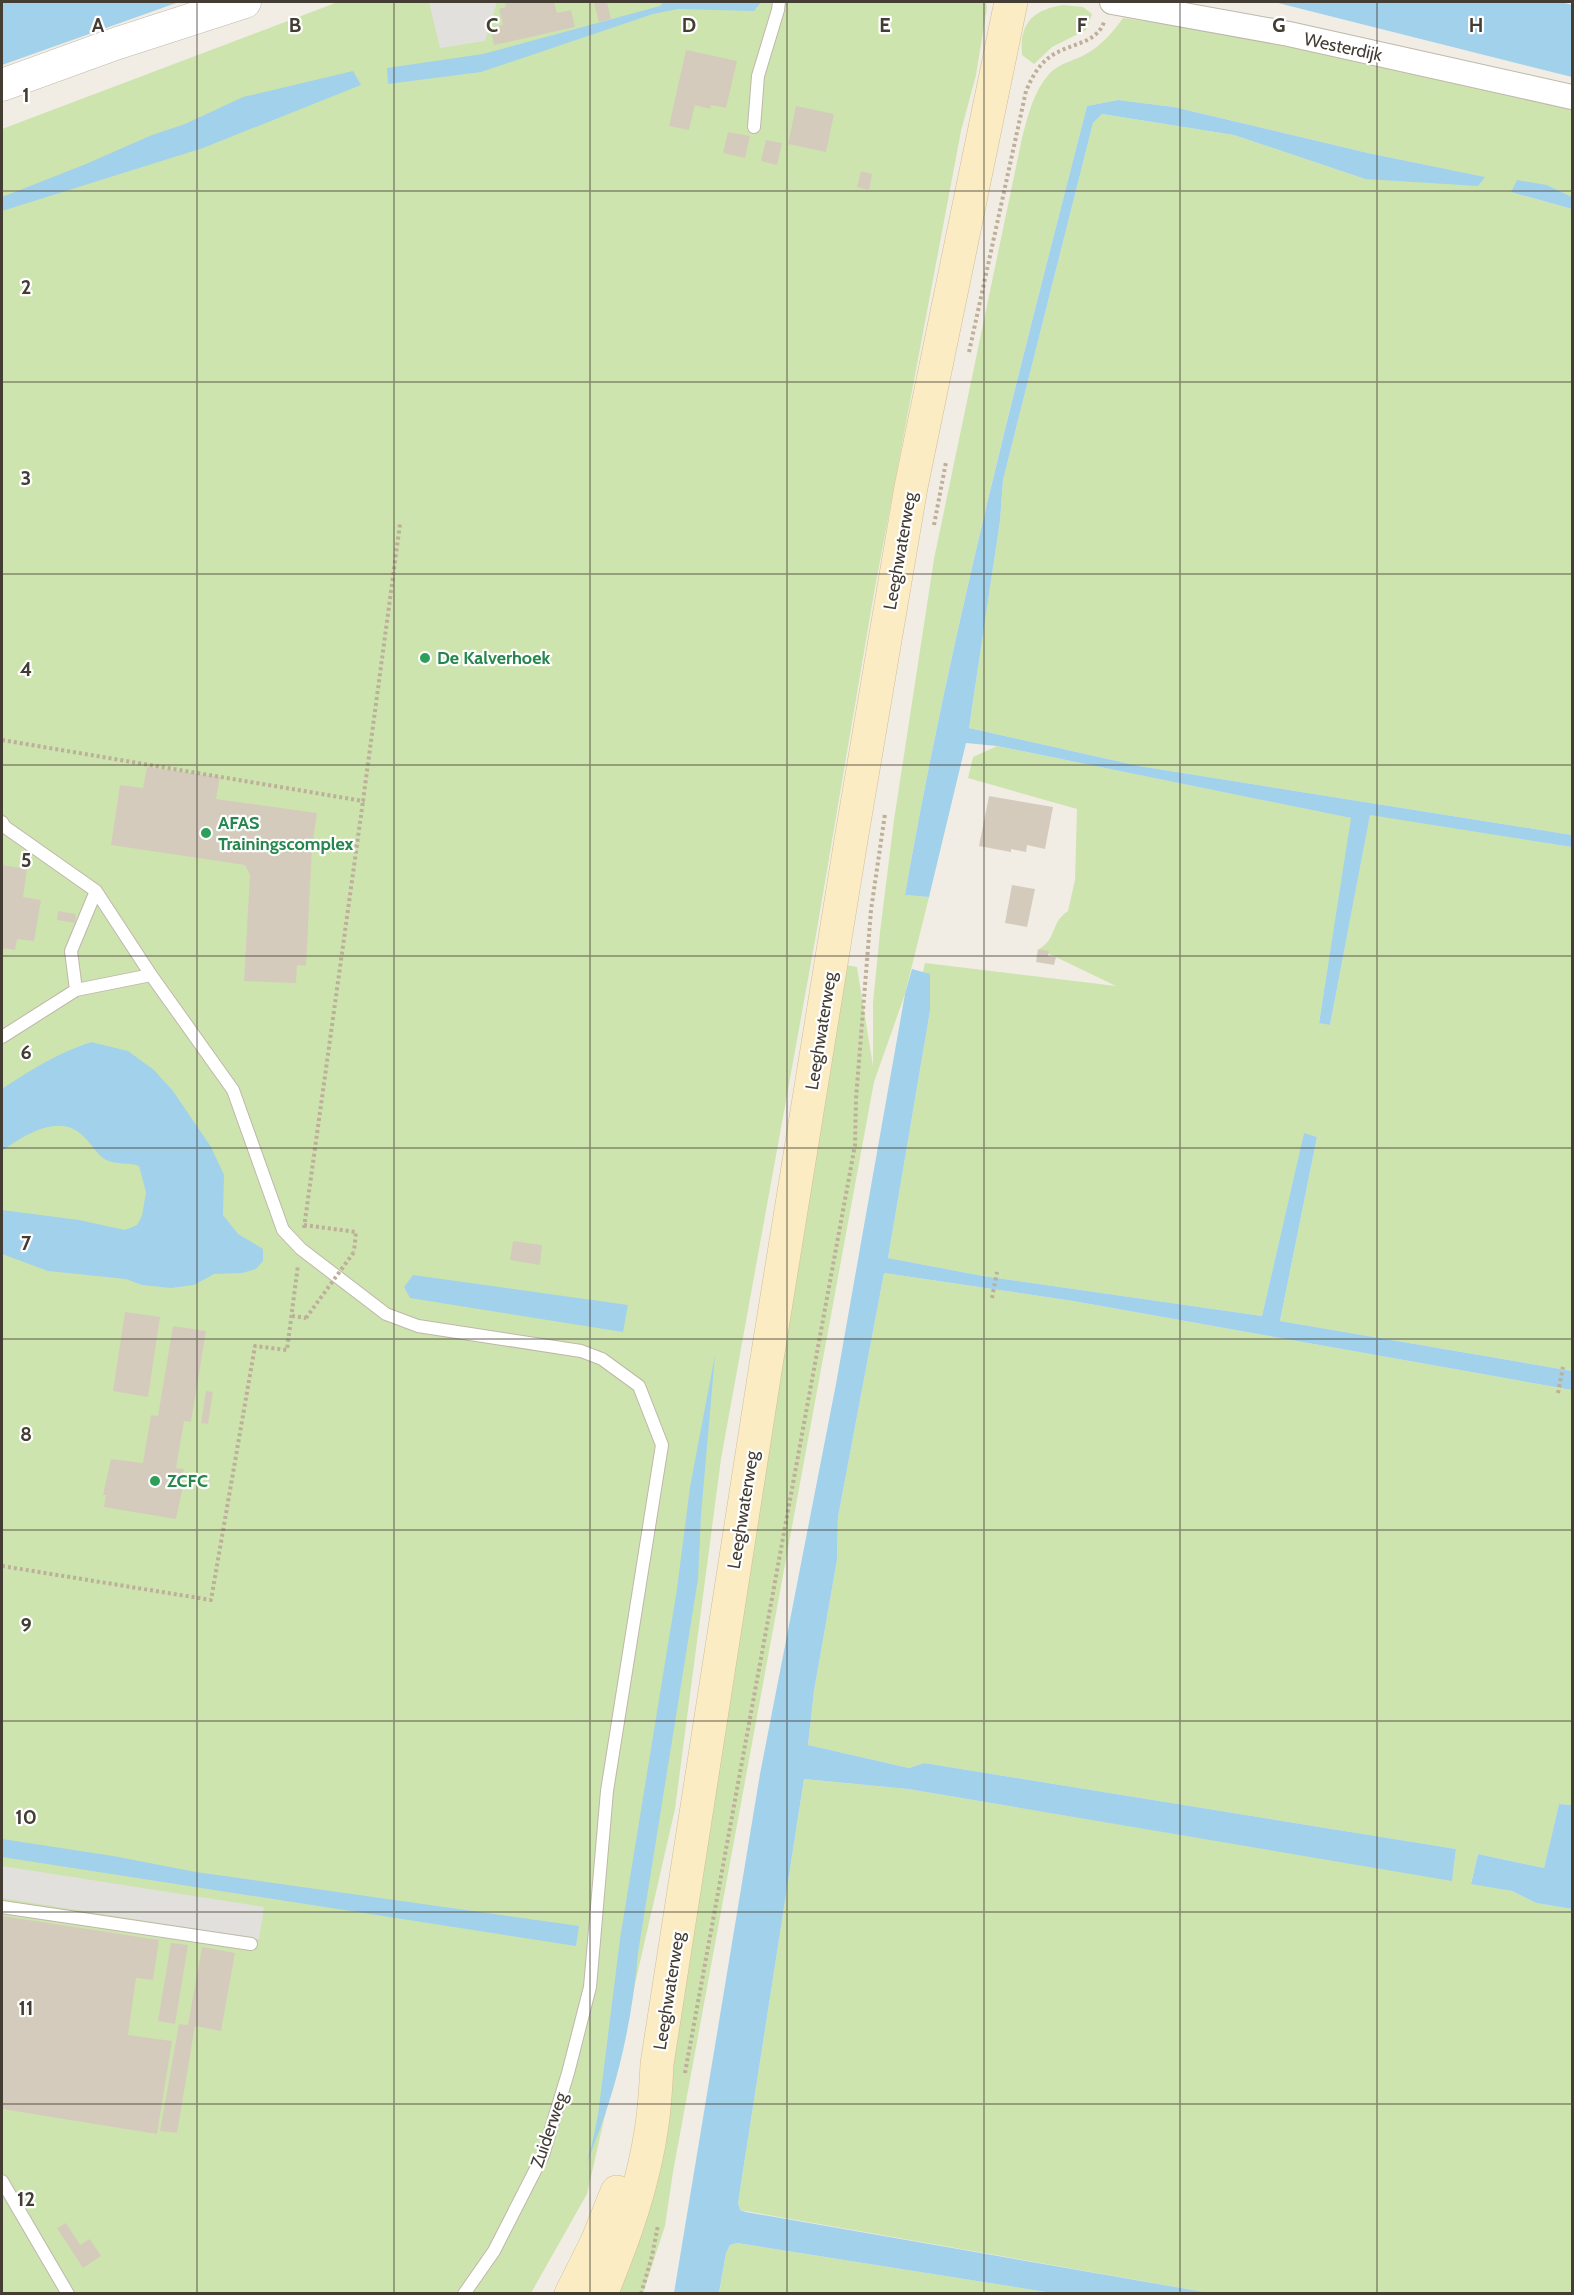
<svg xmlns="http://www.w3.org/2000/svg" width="1574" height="2295" font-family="Cabin,sans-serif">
	<rect width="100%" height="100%" fill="#f1ede4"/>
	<path fill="#cee4ae" d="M338 2H986L987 8 976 75 961 131 874 593 816 935 721 1459 675 1809 587 2194 531 2293H2V129Z
		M1063 5 1083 7 1092 14 1086 30 1052 47 1034 64 1022 55C1019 24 1032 10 1063 5Z
		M1123 18 1170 24 1394 66 1572 110V197L1547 185 1512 192 1572 209V835L1139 766 969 728 1000 521 1003 480 1093 123 1102 114 1234 135 1365 179 1484 177 1368 153 1174 107 1118 100 1087 106C1020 368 951 628 905 895L929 897 905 994 874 1082 673 2172 665 2226 643 2293 610 2294 846 965 857 967 873 1066V1003L880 932 894 820 934 559 1022 138C1028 115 1033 93 1049 74 1059 63 1074 61 1086 54 1101 46 1113 32 1123 18Z
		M997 746 1352 818 1319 1022 1330 1025 1370 814 1572 847V1371L1280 1321 1317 1137 1304 1134 1262 1316 983 1276 888 1258 930 1011V975L923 972 925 963 1116 986 1039 949C1057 939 1050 923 1068 911L1075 880 1077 809 968 778 973 757Z
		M884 1273 1073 1301 1572 1390V1793L1571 1805 1559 1804 1544 1868 1478 1854 1471 1883 1512 1891 1536 1903 1572 1909V2293H1210L740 2210 738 2203 804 1779 908 1789 1452 1880 1456 1849 924 1763 909 1768 808 1745 814 1691 837 1560 838 1517Z
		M737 2243 1052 2293 719 2294 726 2253 730 2245Z"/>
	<path fill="#e2e0dc" d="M429 2H497L485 41 440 48Z
		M2 1866 264 1907 259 1939 2 1898Z"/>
	<path fill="#a2d1ec" d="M2 2H179L2 65Z
		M663 2H761L754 11 678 9 653 14 481 72 388 84 387 68 483 54 660 6Z
		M1274 2H1561L1572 5V77Z
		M353 71 361 85 203 148 2 211V197L86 164 152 135 185 124 243 97Z
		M1118 100 1174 107 1368 153 1485 177 1478 186 1365 179 1234 135 1102 114 1093 123 1003 480 1000 521 969 728 1139 766 1572 835V847L1370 815 1330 1025 1319 1023 1351 818 997 746 966 743 929 897 905 895C951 629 1020 368 1087 106Z
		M1517 180 1547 185 1572 197V209L1511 192Z
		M912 969 930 974V1011L888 1258 983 1276 1262 1316 1304 1133 1317 1137 1280 1321 1572 1371V1390L1073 1301 884 1273 838 1517 837 1560 814 1691 808 1745 909 1768 924 1763 1456 1849 1452 1881 908 1789 804 1779 738 2203 740 2210 746 2212 1210 2293H1052L737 2243 730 2245 726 2253 719 2293H674L760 1774 836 1384 905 994Z
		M91 1042 128 1051 154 1070 173 1091 211 1147 224 1175 223 1215 238 1234 263 1249V1261L256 1269 242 1273 214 1274 194 1285 171 1288 142 1285 126 1279 48 1271 2 1254V1210L79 1220 125 1230 137 1225 142 1216 146 1192 139 1166C128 1162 117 1165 106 1160 97 1155 91 1143 83 1136 59 1112 23 1136 2 1151V1089C30 1070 58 1053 91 1042Z
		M413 1275 628 1305 623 1332 410 1298 404 1287Z
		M715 1355 701 1515 698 1579 638 1953C632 2025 615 2098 586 2164L592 2144 598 2115 620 1939 677 1589 690 1487Z
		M1572 1793V1909L1536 1903 1512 1891 1471 1884 1478 1854 1544 1868 1559 1804 1571 1805Z
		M2 1839 113 1856 196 1872 579 1926 576 1946 2 1857Z"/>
	<path fill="#d5cbbd" d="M505 2H554L557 13 571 10 575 27 494 45 491 28 503 25 499 9 506 7Z
		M607 2 611 19 599 22 594 3Z
		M686 50 737 61 726 108 711 105 710 109 695 105 689 130 669 126Z
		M796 106 834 114 826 152 788 144Z
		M728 132 750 136 745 158 723 153Z
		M766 140 782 143 777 165 761 161Z
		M861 171 872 174 869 190 857 187Z
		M147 767 220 777 216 799 317 813 312 847 306 966 297 965 296 983 244 981 250 875 245 865 111 845 120 785 143 788Z
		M989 796 1053 807 1045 849 1027 845 1026 852 1011 849V852L979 846Z
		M2 865 27 869 23 897 41 900 34 941 17 939 15 950 2 948Z
		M1012 885 1035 889 1027 927 1005 923Z
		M58 911 76 914 75 923 57 920Z
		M1038 949 1049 951 1048 956 1056 957 1054 965 1036 962Z
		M513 1241 542 1245 540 1265 510 1260Z
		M125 1312 160 1317 148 1397 113 1391Z
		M173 1326 206 1331 191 1422 184 1421 176 1468 184 1469 182 1482H184L176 1519 104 1507 106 1495H103L111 1459 143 1463 151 1415 158 1416Z
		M206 1391 213 1392 208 1424 201 1423Z
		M2 1916 159 1940 153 1980 136 1978 128 2035 172 2041 157 2134 2 2109Z
		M171 1943 188 1945 175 2024 158 2021Z
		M202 1947 235 1953 221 2031 195 2026 177 2133 160 2131 179 2024 188 2025Z
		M66 2223 80 2245 90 2239 101 2256 83 2268 57 2228Z"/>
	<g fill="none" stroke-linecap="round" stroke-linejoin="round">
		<defs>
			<path id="service" d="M754 127 758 76 778 10 779 2
				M2 822 5 827 96 891 151 975 233 1090 283 1230 301 1249 386 1314 418 1326 581 1351 602 1359 639 1386 662 1445 607 1791 590 1987 568 2073 543 2155 494 2251 464 2294
				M76 990 71 951 96 891
				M2 1037 76 990 151 975
				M2 1907 251 1944
				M2 2181 68 2294"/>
			<path id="minor" d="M1112 2 1289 34 1572 97"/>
			<path id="tertiary" d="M2 85 115 44 245 2"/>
			<path id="secondary" d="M571 2294 597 2242 617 2192
				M601 2294C624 2239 644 2183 652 2125 655 2105 656 2084 657 2064L765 1371 851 840 911 487 1011 2"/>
		</defs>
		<use href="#service" stroke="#bfb7aa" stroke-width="14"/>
		<use href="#minor" stroke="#bfb7aa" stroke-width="26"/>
		<use href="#tertiary" stroke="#bfb7aa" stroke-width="33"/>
		<use href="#secondary" stroke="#d0be96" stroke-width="34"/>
		<path stroke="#bdaf99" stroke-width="4" stroke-dasharray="3 3" stroke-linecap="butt" d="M969 352 1026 91C1033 75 1041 60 1058 52 1075 43 1097 42 1104 22
			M934 525 946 462
			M2 740 363 801 400 524
			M304 1225 356 1232 354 1252
			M304 1228 363 801
			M992 1298 997 1272
			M292 1316 306 1318
			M1558 1393 1563 1367
			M2 1566 211 1600 255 1346 287 1350 298 1265
			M685 2073 855 1145 856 1099 871 910 885 814
			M641 2294 652 2256 658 2225"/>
		<use href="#service" stroke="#fff" stroke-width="12"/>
		<use href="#minor" stroke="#fff" stroke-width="24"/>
		<use href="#tertiary" stroke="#fff" stroke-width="32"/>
		<use href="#secondary" stroke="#fcecc4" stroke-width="33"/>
		<path stroke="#bdaf99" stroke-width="4" stroke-dasharray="3 3" stroke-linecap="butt" d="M306 1318 354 1252"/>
	</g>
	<path fill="none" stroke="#433d34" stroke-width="1.5" stroke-opacity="0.55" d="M197 2V2294M394 2V2294M590 2V2294M787 2V2294M984 2V2294M1180 2V2294M1377 2V2294M2 191H1572M2 382H1572M2 574H1572M2 765H1572M2 956H1572M2 1148H1572M2 1339H1572M2 1530H1572M2 1721H1572M2 1912H1572M2 2104H1572"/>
	<g fill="#2e9e5b" stroke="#fff" stroke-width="2">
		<circle cx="425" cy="658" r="6"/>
		<circle cx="206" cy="833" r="6"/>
		<circle cx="155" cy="1481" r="6"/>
	</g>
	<g text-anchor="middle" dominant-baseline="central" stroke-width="4.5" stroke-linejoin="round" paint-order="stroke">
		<g font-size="18" fill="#433d34" stroke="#fff">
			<text transform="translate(1343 47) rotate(12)">Westerdijk</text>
			<text transform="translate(900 551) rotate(-80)">Leeghwaterweg</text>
			<text transform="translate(821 1031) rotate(-81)">Leeghwaterweg</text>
			<text transform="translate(743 1510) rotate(-81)">Leeghwaterweg</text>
			<text transform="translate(669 1991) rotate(-81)">Leeghwaterweg</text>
			<text transform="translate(549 2130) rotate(-71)">Zuiderweg</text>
		</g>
		<g font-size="18" font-weight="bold" fill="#27864d" stroke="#fff" text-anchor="start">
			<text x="437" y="658">De Kalverhoek</text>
			<text x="218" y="823">AFAS<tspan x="218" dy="21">Trainingscomplex</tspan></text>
			<text x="167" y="1481">ZCFC</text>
		</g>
	</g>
	<g font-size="20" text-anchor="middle" font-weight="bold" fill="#433d34" stroke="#fff" stroke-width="4.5" stroke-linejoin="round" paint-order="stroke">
		<text x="98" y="32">A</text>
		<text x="295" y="32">B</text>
		<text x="492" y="32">C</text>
		<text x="689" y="32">D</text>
		<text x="885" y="32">E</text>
		<text x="1082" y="32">F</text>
		<text x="1279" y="32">G</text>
		<text x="1476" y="32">H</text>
		<text x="26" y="102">1</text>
		<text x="26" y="294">2</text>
		<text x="26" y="485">3</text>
		<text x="26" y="676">4</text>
		<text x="26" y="867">5</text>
		<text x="26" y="1059">6</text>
		<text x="26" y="1250">7</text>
		<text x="26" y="1441">8</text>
		<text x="26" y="1632">9</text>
		<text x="26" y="1824">10</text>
		<text x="26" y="2015">11</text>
		<text x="26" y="2206">12</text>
	</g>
	<rect width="1574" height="2295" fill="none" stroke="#433d34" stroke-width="6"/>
</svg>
